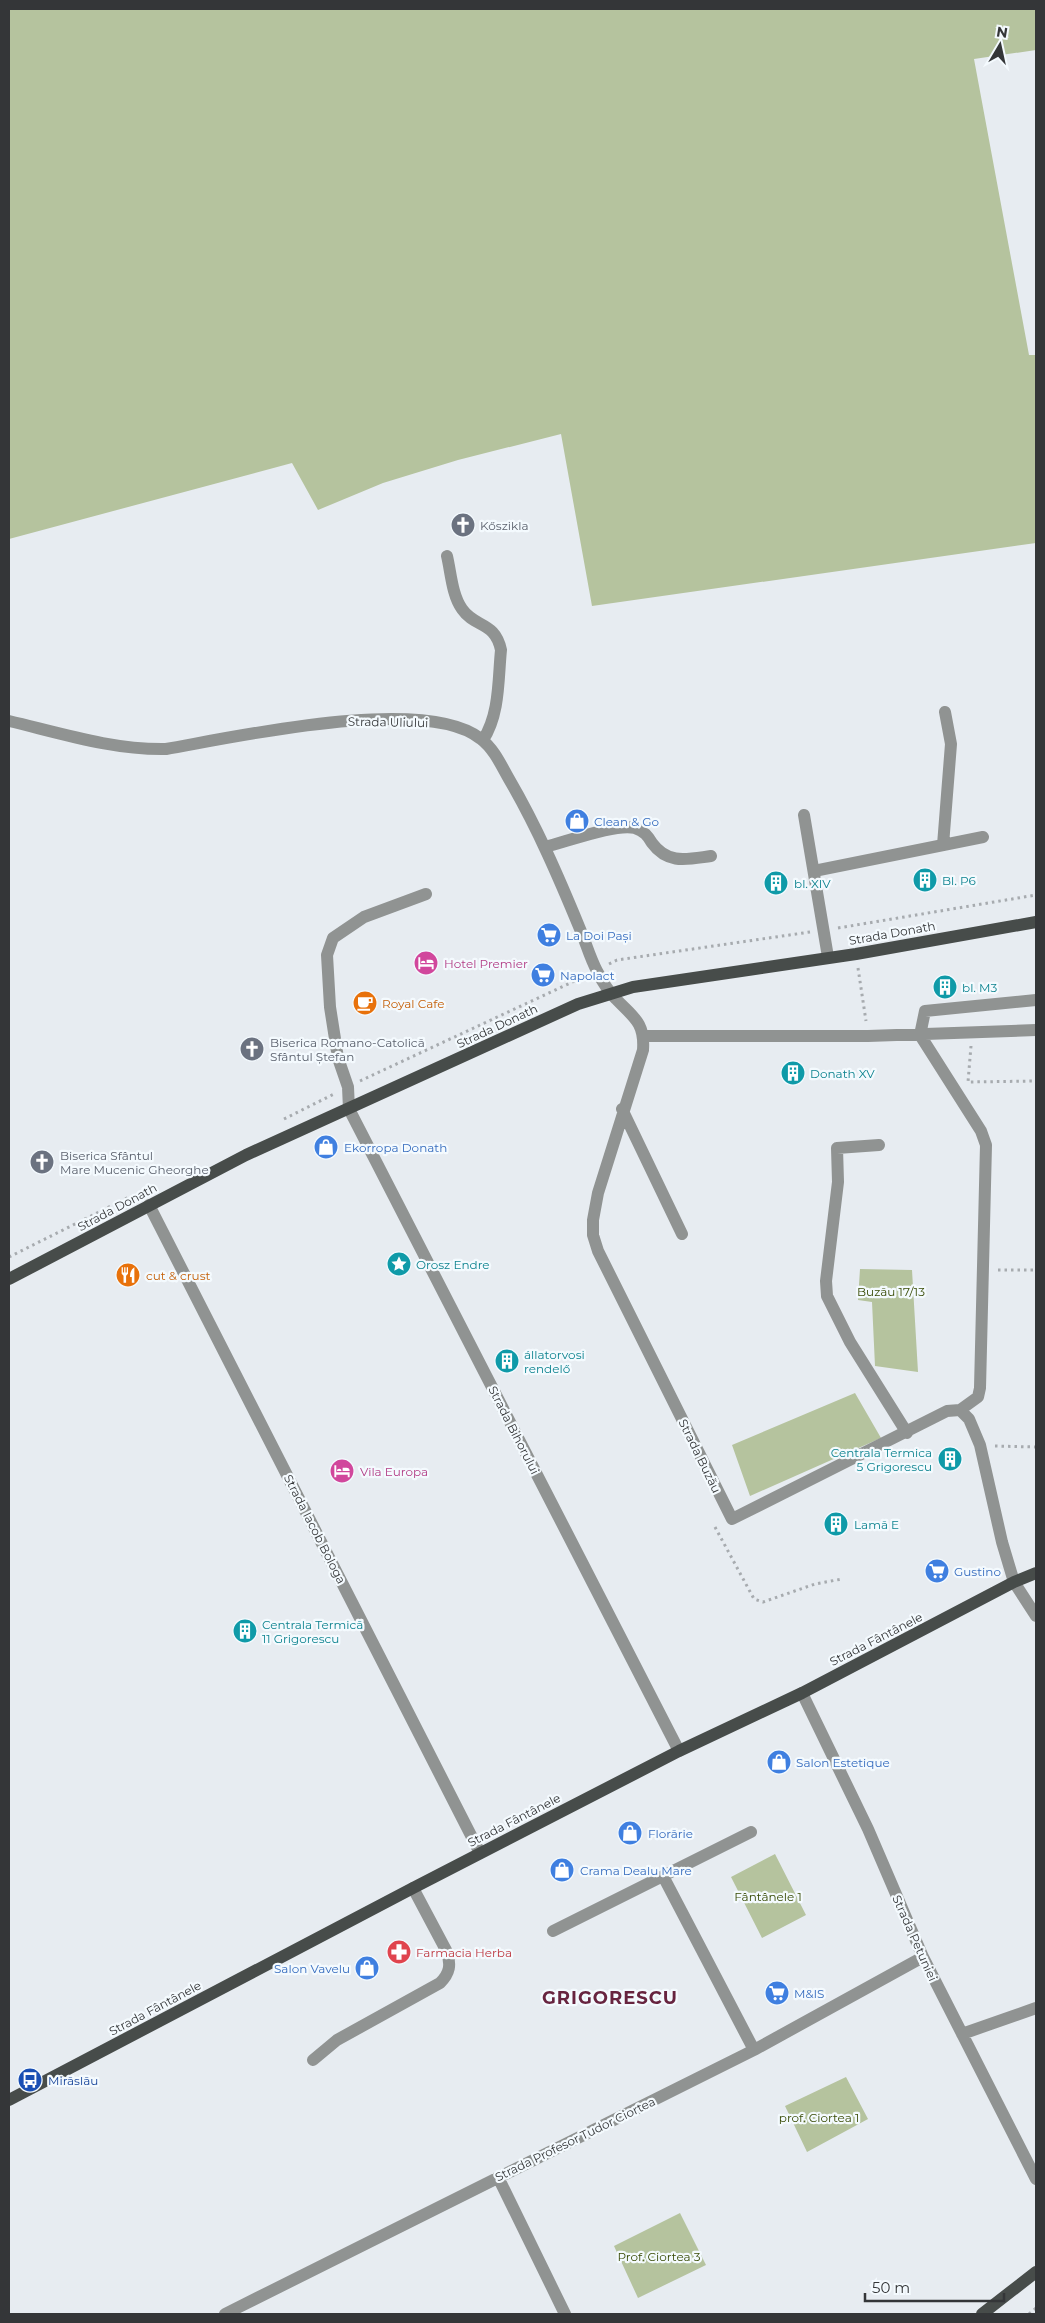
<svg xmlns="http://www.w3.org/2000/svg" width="1045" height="2323" font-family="Montserrat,sans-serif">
	<rect width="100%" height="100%" fill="#e7ecf1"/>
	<path fill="#b5c39e" d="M9 9H1036V50L974 59 1029 355H1036V543L592 606 561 434 458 460 383 483 318 510 292 463 9 539Z
		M860 1269 912 1270 918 1372 875 1366 872 1302 858 1300Z
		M855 1393 881 1438 750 1496 732 1445Z
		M775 1854 806 1915 762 1938 731 1877Z
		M846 2077 868 2119 807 2152 785 2106Z
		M680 2213 706 2265 638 2298 614 2246Z"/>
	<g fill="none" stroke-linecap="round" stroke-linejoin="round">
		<path stroke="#a7abaf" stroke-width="3" stroke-dasharray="2.5 4" stroke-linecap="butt" d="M838 928 1036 895
			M609 964 617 960 810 932
			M858 968 866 1021
			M971 1046 968 1082 1036 1081
			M360 1081 583 977
			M284 1119 334 1094
			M9 1257 129 1197
			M998 1270H1036
			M995 1446 1036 1447
			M715 1527 754 1599 763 1602 815 1584 842 1579
			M1029 2314 1036 2308"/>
		<path stroke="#909392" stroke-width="12" d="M447 556C451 573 452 595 462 609 475 628 495 621 501 650 498 679 500 714 483 740
			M9 721C60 733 113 750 166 749 235 737 426 694 481 739 494 749 501 765 509 779 537 827 559 878 580 929 586 943 590 958 597 971 602 981 609 992 616 999 633 1017 645 1022 643 1050L598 1193 593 1220V1235L598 1251 732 1519 947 1411 960 1410 969 1419 980 1445 1002 1542 1014 1582 1036 1616
			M804 815 828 957
			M943 845 951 744 945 712
			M545 847C566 842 616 823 635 828 644 831 648 836 652 843 668 865 688 859 711 856
			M814 871 983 837
			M426 894 364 917 333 938 327 955 330 1007 338 1058 348 1087 349 1109 679 1751
			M644 1036H868L1036 1030
			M622 1109 682 1234
			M879 1145 837 1148 838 1182 826 1281 827 1296 850 1342 907 1433
			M149 1205 480 1853
			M960 1410 978 1397 980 1388 986 1145 981 1131 920 1035 925 1011 1036 1000
			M802 1693 868 1829 923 1957 1036 2179
			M663 1876 754 2050
			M553 1931 751 1832
			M962 2034 1036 2008
			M313 2060 337 2040 440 1983C450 1973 451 1965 447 1952L413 1888
			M498 2177 565 2314
			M225 2314 754 2050 923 1957"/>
		<path stroke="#474c4a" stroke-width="12" d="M9 1279 246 1155 578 1004 633 987 856 954 1036 922
			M9 2100 413 1888 679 1751 802 1693 1014 1582 1036 1573
			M982 2314 1036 2272"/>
	</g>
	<defs>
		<symbol id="church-disc" viewBox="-11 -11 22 22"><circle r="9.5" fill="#6b7280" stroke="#f4fafe"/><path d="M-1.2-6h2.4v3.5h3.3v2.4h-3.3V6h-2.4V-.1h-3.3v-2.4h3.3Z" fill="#fff"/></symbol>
		<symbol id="shop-disc" viewBox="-11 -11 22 22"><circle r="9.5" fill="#3f7fe0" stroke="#f4fafe"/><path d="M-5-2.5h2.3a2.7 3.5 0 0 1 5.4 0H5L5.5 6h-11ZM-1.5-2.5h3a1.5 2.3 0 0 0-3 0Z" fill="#fff"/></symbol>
		<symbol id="building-disc" viewBox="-11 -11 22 22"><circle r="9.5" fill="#0f9aa8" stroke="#f4fafe"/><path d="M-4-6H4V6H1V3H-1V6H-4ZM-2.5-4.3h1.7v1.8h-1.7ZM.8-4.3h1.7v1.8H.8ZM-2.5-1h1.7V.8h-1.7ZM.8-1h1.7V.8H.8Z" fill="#fff"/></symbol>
		<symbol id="supermarket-disc" viewBox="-11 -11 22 22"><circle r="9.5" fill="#3f7fe0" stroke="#f4fafe"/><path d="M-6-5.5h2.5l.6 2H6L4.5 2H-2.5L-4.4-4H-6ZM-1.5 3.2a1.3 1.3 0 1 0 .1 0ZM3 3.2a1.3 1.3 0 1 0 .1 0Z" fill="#fff"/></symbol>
		<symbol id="hotel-disc" viewBox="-11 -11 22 22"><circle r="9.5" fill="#d1479c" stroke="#f4fafe"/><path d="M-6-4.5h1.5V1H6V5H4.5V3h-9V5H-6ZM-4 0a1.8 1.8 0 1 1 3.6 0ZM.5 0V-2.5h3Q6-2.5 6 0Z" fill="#fff"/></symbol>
		<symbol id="cafe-disc" viewBox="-11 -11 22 22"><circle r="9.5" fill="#e8710a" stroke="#f4fafe"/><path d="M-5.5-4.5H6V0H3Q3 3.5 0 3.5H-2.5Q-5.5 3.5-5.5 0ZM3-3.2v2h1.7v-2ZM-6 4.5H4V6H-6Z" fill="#fff"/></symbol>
		<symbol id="sight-disc" viewBox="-11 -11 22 22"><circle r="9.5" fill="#0f9aa8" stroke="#f4fafe"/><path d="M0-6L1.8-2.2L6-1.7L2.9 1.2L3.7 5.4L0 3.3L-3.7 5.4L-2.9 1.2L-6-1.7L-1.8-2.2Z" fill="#fff"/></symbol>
		<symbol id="restaurant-disc" viewBox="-11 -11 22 22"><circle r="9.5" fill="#e8710a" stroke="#f4fafe"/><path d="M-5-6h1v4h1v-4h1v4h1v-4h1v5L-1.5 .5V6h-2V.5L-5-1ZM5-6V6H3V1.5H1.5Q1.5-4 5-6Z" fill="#fff"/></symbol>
		<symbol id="pharmacy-disc" viewBox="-11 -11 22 22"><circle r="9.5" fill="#e0444e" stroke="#f4fafe"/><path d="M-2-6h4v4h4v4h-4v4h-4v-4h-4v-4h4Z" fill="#fff"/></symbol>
		<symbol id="bus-disc" viewBox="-11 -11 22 22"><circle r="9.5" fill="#1a4fb4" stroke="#f4fafe"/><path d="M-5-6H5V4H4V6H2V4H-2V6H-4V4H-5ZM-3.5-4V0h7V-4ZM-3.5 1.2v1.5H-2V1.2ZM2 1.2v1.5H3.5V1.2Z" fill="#fff"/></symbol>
	</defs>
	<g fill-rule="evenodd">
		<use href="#church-disc" x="449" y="511" width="28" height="28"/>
		<use href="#shop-disc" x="563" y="807" width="28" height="28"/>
		<use href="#building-disc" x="911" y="866" width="28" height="28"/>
		<use href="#building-disc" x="762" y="869" width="28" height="28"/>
		<use href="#supermarket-disc" x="535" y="921" width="28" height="28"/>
		<use href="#hotel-disc" x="412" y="949" width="28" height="28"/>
		<use href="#supermarket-disc" x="529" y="961" width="28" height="28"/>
		<use href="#building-disc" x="931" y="973" width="28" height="28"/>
		<use href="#cafe-disc" x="351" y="989" width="28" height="28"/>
		<use href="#church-disc" x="238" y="1035" width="28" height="28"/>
		<use href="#building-disc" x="779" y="1059" width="28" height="28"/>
		<use href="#shop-disc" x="312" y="1133" width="28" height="28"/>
		<use href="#church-disc" x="28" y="1148" width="28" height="28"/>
		<use href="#sight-disc" x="385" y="1250" width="28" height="28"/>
		<use href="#restaurant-disc" x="114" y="1261" width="28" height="28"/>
		<use href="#building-disc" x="493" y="1347" width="28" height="28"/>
		<use href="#building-disc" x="936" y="1445" width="28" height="28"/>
		<use href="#hotel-disc" x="328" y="1457" width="28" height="28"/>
		<use href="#building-disc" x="822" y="1510" width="28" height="28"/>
		<use href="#supermarket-disc" x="923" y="1557" width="28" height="28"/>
		<use href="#building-disc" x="231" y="1617" width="28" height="28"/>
		<use href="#shop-disc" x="765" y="1748" width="28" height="28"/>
		<use href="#shop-disc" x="616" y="1819" width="28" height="28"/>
		<use href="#shop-disc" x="548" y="1856" width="28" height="28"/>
		<use href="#pharmacy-disc" x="385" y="1938" width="28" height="28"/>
		<use href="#shop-disc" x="353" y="1954" width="28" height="28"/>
		<use href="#supermarket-disc" x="763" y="1979" width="28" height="28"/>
		<use href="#bus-disc" x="16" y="2066" width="28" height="28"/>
	</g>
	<g text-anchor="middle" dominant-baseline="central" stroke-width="4.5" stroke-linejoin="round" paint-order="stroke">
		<g font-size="12" fill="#5b616d" stroke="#f4fafe" text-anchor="start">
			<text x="480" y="525">Kőszikla</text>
			<text x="270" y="1042">Biserica Romano-Catolică<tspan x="270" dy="14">Sfântul Ștefan</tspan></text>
			<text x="60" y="1155">Biserica Sfântul<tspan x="60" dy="14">Mare Mucenic Gheorghe</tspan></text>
		</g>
		<g font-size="12" fill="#343638" stroke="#f4fafe">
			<text transform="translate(388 722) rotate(1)">Strada Uliului</text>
			<text transform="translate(892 933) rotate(-10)">Strada Donath</text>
			<text transform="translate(497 1026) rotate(-25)">Strada Donath</text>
			<text transform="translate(117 1207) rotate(-28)">Strada Donath</text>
			<text transform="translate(514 1430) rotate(63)">Strada Bihorului</text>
			<text transform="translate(700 1456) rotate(64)">Strada Buzău</text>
			<text transform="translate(315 1529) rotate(63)">Strada Iacob Bologa</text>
			<text transform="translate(876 1639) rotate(-27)">Strada Fântânele</text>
			<text transform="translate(514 1820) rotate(-27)">Strada Fântânele</text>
			<text transform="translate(915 1938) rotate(66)">Strada Petuniei</text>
			<text transform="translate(155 2008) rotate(-28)">Strada Fântânele</text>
			<text transform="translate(575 2139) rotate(-26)">Strada Profesor Tudor Ciortea</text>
		</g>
		<g font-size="12" fill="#366cbe" stroke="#f4fafe" text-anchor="start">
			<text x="594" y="821">Clean &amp; Go</text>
			<text x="566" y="935">La Doi Pași</text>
			<text x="560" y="975">Napolact</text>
			<text x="344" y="1147">Ekorropa Donath</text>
			<text x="954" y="1571">Gustino</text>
			<text x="796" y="1762">Salon Estetique</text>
			<text x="648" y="1833">Florărie</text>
			<text x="580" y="1870">Crama Dealu Mare</text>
			<text x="350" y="1968" text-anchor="end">Salon Vavelu</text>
			<text x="794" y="1993">M&amp;IS</text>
		</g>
		<g font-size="12" fill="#0d838f" stroke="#f4fafe" text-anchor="start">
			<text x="942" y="880">Bl. P6</text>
			<text x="794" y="883">bl. XIV</text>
			<text x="962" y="987">bl. M3</text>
			<text x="810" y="1073">Donath XV</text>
			<text x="416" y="1264">Orosz Endre</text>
			<text x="524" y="1354">állatorvosi<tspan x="524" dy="14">rendelő</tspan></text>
			<text x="932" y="1452" text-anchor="end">Centrala Termica<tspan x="932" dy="14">5 Grigorescu</tspan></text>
			<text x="854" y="1524">Lamă E</text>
			<text x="262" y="1624">Centrala Termică<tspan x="262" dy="14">11 Grigorescu</tspan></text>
		</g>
		<g font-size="12" fill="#b23c85" stroke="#f4fafe" text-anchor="start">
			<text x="444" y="963">Hotel Premier</text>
			<text x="360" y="1471">Vila Europa</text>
		</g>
		<g font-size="12" fill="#c56008" stroke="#f4fafe" text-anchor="start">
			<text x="382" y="1003">Royal Cafe</text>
			<text x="146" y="1275">cut &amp; crust</text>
		</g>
		<g font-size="12" fill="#374a03" stroke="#f4fafe">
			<text x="891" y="1291">Buzău 17/13</text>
			<text x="768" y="1896">Fântânele 1</text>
			<text x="819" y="2117">prof. Ciortea 1</text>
			<text x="659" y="2256">Prof. Ciortea 3</text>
		</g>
		<g font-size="12" fill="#be3a42" stroke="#f4fafe" text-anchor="start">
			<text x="416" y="1952">Farmacia Herba</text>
		</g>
		<g font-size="12" fill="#164399" stroke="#f4fafe" text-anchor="start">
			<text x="48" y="2080">Mirăslău</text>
		</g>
		<g font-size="18" font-weight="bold" letter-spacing="1" fill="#67243f" stroke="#f4fafe">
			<text x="610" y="1998">GRIGORESCU</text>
		</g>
	</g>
	<rect width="1045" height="2323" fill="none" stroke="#343638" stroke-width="20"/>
	<g transform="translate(1000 45) rotate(9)" stroke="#f4fafe" stroke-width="4" paint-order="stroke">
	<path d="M0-4L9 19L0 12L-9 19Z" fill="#343638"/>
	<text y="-8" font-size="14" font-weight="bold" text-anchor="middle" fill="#343638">N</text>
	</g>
	<path d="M865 2293v8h139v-8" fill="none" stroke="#343638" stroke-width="2.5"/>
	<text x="872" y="2293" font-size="15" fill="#343638" stroke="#f4fafe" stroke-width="4" paint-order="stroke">50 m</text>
</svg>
